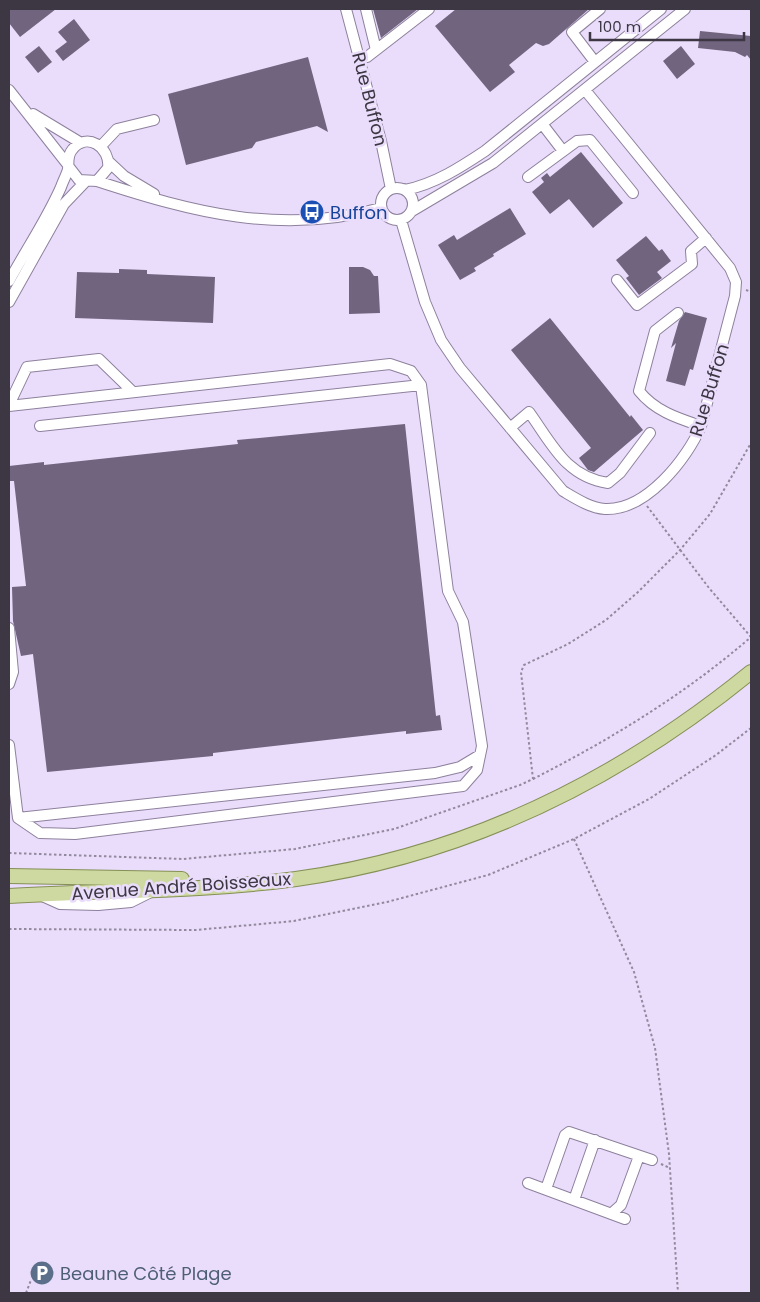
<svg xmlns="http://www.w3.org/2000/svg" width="760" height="1302" font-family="Poppins,sans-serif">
	<rect width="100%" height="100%" fill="#eaddfb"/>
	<path fill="#70647f" d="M9 9H56L20 37 9 23Z
		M373 9H418L381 38Z
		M456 9H589L549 44 543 46 536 43 509 65 515 72 490 92 435 26Z
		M74 19 90 40 63 61 55 51 67 42 58 32Z
		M700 31 751 36V60L747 55 745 57 735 52 698 48Z
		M39 46 52 62 38 73 25 57Z
		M681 46 695 64 677 79 663 61Z
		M308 57 328 132 317 126 256 142 252 148 186 165 168 94Z
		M581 152 623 203 593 228 569 199 550 214 532 192 544 182 541 178 547 173 550 177Z
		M510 208 526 234 493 254 494 256 474 268 476 271 460 280 438 245 454 235 457 240Z
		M646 236 659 251 662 249 671 261 657 272 662 278 639 295 626 278 629 276 616 260Z
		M349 267H363L370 270 374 276H378L380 313 349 314Z
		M119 269 147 270V274L215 277 213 323 75 318 77 272 119 273Z
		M685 312 707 318 693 370 690 369 685 386 666 381 676 343 671 348 679 321Z
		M550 318 630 417 631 415 643 430 594 472 588 470 579 458 591 448 511 350Z
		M405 424 436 716 440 715 442 730 406 734V731L213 753V756L47 772 33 654 21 656 13 621 12 587 26 586 14 481H10L9 466 44 462V465L238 444 237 440Z"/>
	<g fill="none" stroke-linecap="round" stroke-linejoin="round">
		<defs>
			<path id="minor" d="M346 9 381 141 391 189
				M366 9 376 50
				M359 59 367 57 429 9
				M595 62 572 32 600 9
				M9 90 68 165
				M33 114 81 143
				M543 125 563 151
				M101 146 117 129 154 120
				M109 162 124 176 154 194
				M528 177 577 141 590 140 633 193
				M97 181C192 212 281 236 381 208
				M381 204a16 16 0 1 1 32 0a16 16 0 1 1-32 0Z
				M405 190C435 184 461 167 485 151L661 9
				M412 211 493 163 685 9
				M401 220 425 302 441 340 460 368 563 491C575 498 590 508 605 509 646 511 687 459 701 426L735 296 736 282 730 268 585 90
				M617 280 637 305 692 264 691 251 706 238
				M9 281C26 250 47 219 61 187 63 181 67 174 68 169 69 162 67 156 72 150 86 131 111 147 108 168L97 181 79 180 69 167
				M9 302 64 204 85 182
				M678 313 655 331 639 391C655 411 677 418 701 426
				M9 405 27 367 99 359 133 392
				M9 406 390 364 411 371 421 385 448 591 463 622 482 746 477 770 463 786 75 834 40 833 18 818 9 745
				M40 426 421 385
				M510 428 529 412C552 444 566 477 608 483L620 473 650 433
				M9 628 13 672 9 684
				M18 818 435 773 460 767 480 755
				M40 895 60 904 98 905 131 902 153 891
				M528 1183 625 1219
				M546 1189 565 1135 569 1132 652 1160
				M574 1200 595 1140
				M611 1214 621 1205 639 1156"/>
			<path id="major" d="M9 876 182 879
				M9 896C104 890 201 892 296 879 468 855 617 781 751 672"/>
		</defs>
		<use href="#minor" stroke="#8e819d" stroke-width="12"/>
		<use href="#major" stroke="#859056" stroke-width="16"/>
		<path stroke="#92899e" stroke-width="2" stroke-dasharray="2.5 2.5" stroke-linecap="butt" d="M750 9 751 10
			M746 290 751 292
			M647 506 709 588 751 637
			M533 779C611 739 684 695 751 637
			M574 839 634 972 655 1048 669 1154 678 1293
			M9 853 183 859 295 849 394 829 520 785 533 779 521 672 524 665 568 644 606 620 638 592 680 550 710 514 751 443
			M9 929 196 930 294 921 387 902 488 875 574 839 649 799 716 755 751 728
			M661 1164 670 1168
			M26 1293 31 1280"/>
		<use href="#minor" stroke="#fff" stroke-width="10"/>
		<use href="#major" stroke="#cdd9a0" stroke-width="14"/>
	</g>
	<defs>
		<symbol id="bus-disc" viewBox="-11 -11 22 22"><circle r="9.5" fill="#1a4fb4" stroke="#eaddfb"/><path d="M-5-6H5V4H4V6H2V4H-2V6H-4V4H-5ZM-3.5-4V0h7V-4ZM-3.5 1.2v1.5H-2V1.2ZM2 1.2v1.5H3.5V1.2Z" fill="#fff"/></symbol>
		<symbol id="parking-disc" viewBox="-11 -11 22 22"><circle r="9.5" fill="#5c6f8a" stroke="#eaddfb"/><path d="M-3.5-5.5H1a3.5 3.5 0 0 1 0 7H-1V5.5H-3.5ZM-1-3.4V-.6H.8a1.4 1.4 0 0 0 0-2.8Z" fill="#fff"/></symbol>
	</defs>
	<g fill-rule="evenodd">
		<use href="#bus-disc" x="298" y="198" width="28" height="28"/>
		<use href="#parking-disc" x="28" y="1259" width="28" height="28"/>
	</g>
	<g text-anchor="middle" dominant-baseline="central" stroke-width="5" stroke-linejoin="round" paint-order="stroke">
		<g font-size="18" fill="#3c3743" stroke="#eaddfb">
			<text transform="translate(370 99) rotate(76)">Rue Buffon</text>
			<text transform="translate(709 390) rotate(-73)">Rue Buffon</text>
			<text transform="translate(181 886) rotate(-4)">Avenue André Boisseaux</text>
		</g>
		<g font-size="18" fill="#164399" stroke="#eaddfb" text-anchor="start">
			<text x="330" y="212">Buffon</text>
		</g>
		<g font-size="18" fill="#4e5e75" stroke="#eaddfb" text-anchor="start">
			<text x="60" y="1273">Beaune Côté Plage</text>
		</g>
	</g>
	<rect width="760" height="1302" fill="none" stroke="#3c3743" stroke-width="20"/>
	<path d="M590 32v8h154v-8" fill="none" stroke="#3c3743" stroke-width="2.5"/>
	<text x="598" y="32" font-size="15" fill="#3c3743" stroke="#eaddfb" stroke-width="4" paint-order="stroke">100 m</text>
</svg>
